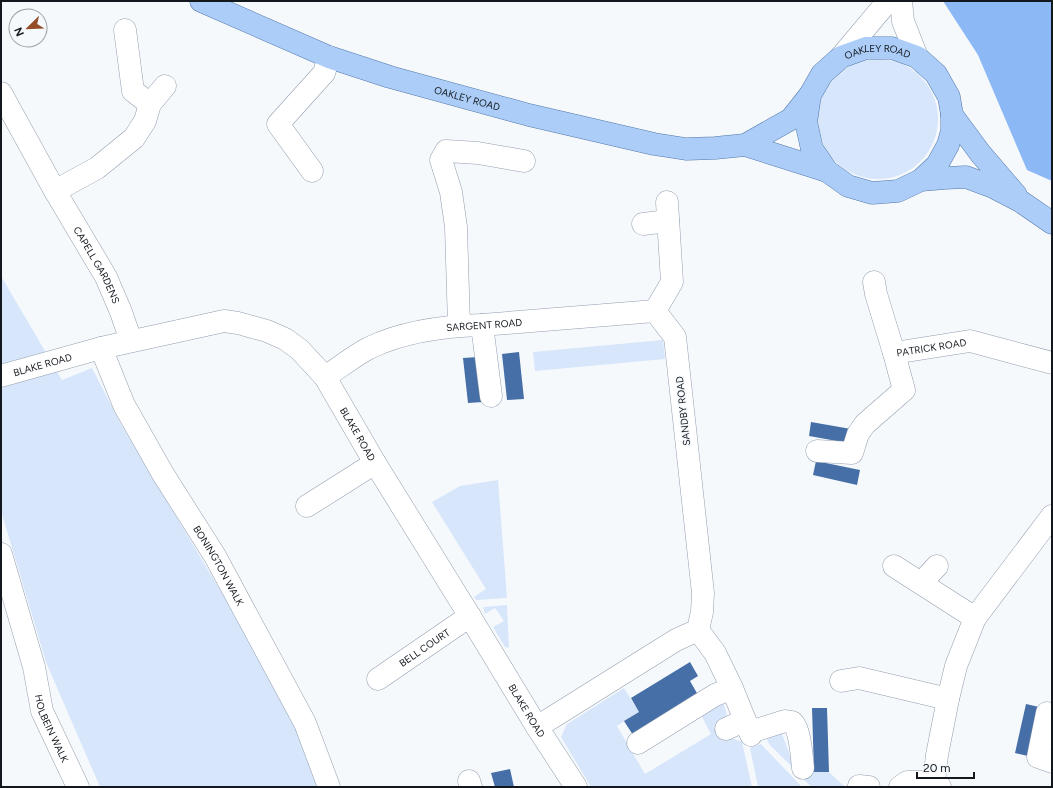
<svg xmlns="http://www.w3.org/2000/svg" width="1053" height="788" font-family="Figtree,sans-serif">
	<rect width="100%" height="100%" fill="#f6f9fc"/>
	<path fill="#d7e6fb" d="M818 119a60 60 0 1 1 120 0a60 60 0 1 1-120 0Z
		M1 276 62 380 92 368 122 426 283 695 321 787H100L46 662 1 511Z
		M663 340 665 359 535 371 533 352Z
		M498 480 507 598 476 600 474 597 486 589 432 502 460 486Z
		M507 605 509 648 505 647 493 627 504 621 495 608 485 614 483 607Z
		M624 688 639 712 617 726 645 774 711 734 703 719 702 714 722 699 727 715 724 719 715 725 721 740 729 737 742 742 752 787H591L561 737 567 724Z
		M779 731 782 734 796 771 769 744 765 735Z
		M761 744 802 787H758L750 748Z
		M814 772H829L845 787H812L804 780Z"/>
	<path fill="#8cb8f5" d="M943 1H1052V181L1027 170 978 55Z"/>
	<path fill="#466fa7" d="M519 352 524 399 507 400 502 354Z
		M478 357 483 402 468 403 463 358Z
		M811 422 851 429 848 443 809 436Z
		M816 461 860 470 857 485 813 475Z
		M690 662 698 676 690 681 698 695 633 735 624 721 639 712 631 698Z
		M1026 704 1039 707 1028 756 1015 753Z
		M812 708H827L829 772H814Z
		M510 769 514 787H495L491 773Z"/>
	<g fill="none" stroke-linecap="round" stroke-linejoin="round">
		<defs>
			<g id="minor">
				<path d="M901 1 903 21 917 57"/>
				<path d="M125 30 133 91 150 104"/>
				<path d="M841 57 888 1"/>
				<path id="s1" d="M1 93 55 191 106 277 121 312 131 341"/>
				<path d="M312 171 278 124 324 73 329 57"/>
				<path d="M55 191 97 168 134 138 145 121 150 104 165 86"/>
				<path d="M643 224 668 221"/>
				<path d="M874 282 876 294 894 353"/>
				<path d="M459 325 456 227 451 192 441 160 446 151 478 153 524 161"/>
				<path d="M482 325 491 396"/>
				<path id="s2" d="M101 348 124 405 163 474 215 556 305 723 329 787"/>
				<path id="s3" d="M1 376 101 348 224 321 238 323 267 331 285 339 299 349 325 377 375 463 466 610 537 727 576 787"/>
				<path id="s4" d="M325 377C340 367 354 356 369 348 404 331 444 326 482 325L655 311"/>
				<path id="s5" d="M817 451 852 453 858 434 865 424 904 390 894 353 970 341 1052 363"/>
				<path d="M307 506 375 463"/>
				<path id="s6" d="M1 554 34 667 42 711 78 787"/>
				<path d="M894 566 975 618"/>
				<path d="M921 583 937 566"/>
				<path d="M698 630 715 653 732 688 751 735"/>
				<path id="s7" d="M378 679 470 616"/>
				<path d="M841 681 859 678 948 699"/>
				<path d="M1047 713 1038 757 1052 762"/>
				<path d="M537 727 676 640 698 630 702 612 703 593 675 337 655 311 672 282 667 202"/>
				<path d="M726 729 745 720"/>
				<path d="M750 732 785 721C786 721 791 722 792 722 800 727 802 759 803 768"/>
				<path d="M638 743 715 695 732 688"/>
				<path d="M469 781 471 787"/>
				<path d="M859 786 869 787"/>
				<path d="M900 787 907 782H934"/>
				<path d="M940 787 934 782 937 755 948 699 956 666 975 618 1052 516"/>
			</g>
			<g id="major">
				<path id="s8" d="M201 1 329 57 390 77 529 115 654 144 686 149 715 148 745 145 791 119 810 95 822 74 841 57 866 48H892L917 57 936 74 949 97 952 115V131L948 145 937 165 921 180"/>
				<path d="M810 95 806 122 812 149 827 171"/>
				<path d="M952 115 980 153 1016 195"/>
				<path d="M745 145 827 171 848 186 872 193 898 191 921 180 945 178 966 177 993 187 1020 201 1052 223"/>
			</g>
		</defs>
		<use href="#minor" stroke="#929eaf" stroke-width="23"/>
		<use href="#major" stroke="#5378a9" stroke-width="23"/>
		<use href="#minor" stroke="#fff" stroke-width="22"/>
		<use href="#major" stroke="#accdf8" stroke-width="22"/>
	</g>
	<g text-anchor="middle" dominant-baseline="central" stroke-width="3" stroke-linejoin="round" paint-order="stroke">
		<g font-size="10" fill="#13181e" stroke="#f6f9fc">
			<text stroke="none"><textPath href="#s8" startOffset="739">OAKLEY ROAD</textPath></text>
			<text stroke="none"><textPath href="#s8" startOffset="284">OAKLEY ROAD</textPath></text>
			<text stroke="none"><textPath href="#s1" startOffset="197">CAPELL GARDENS</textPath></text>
			<text stroke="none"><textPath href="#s4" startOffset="171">SARGENT ROAD</textPath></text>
			<text stroke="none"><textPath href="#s5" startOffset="195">PATRICK ROAD</textPath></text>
			<text stroke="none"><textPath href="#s3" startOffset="43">BLAKE ROAD</textPath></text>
			<text transform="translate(683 411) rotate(-96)">SANDBY ROAD</text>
			<text stroke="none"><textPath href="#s3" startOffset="415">BLAKE ROAD</textPath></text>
			<text stroke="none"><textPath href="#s2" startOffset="248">BONINGTON WALK</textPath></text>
			<text stroke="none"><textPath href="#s7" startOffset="56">BELL COURT</textPath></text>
			<text stroke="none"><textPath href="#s3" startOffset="739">BLAKE ROAD</textPath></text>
			<text stroke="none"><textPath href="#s6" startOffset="182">HOLBEIN WALK</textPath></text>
		</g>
	</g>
	<rect width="1053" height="788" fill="none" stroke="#13181e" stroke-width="4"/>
	<g transform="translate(28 28) rotate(247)"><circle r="19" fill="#f6f9fc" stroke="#9b9fa3"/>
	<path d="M0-3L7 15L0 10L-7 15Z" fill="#954d28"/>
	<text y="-6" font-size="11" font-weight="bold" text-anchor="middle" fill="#13181e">N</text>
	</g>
	<path d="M917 772v6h57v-6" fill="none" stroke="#13181e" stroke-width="2"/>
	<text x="923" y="772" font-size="12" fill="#13181e" stroke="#f6f9fc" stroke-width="3" paint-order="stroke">20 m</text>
</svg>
